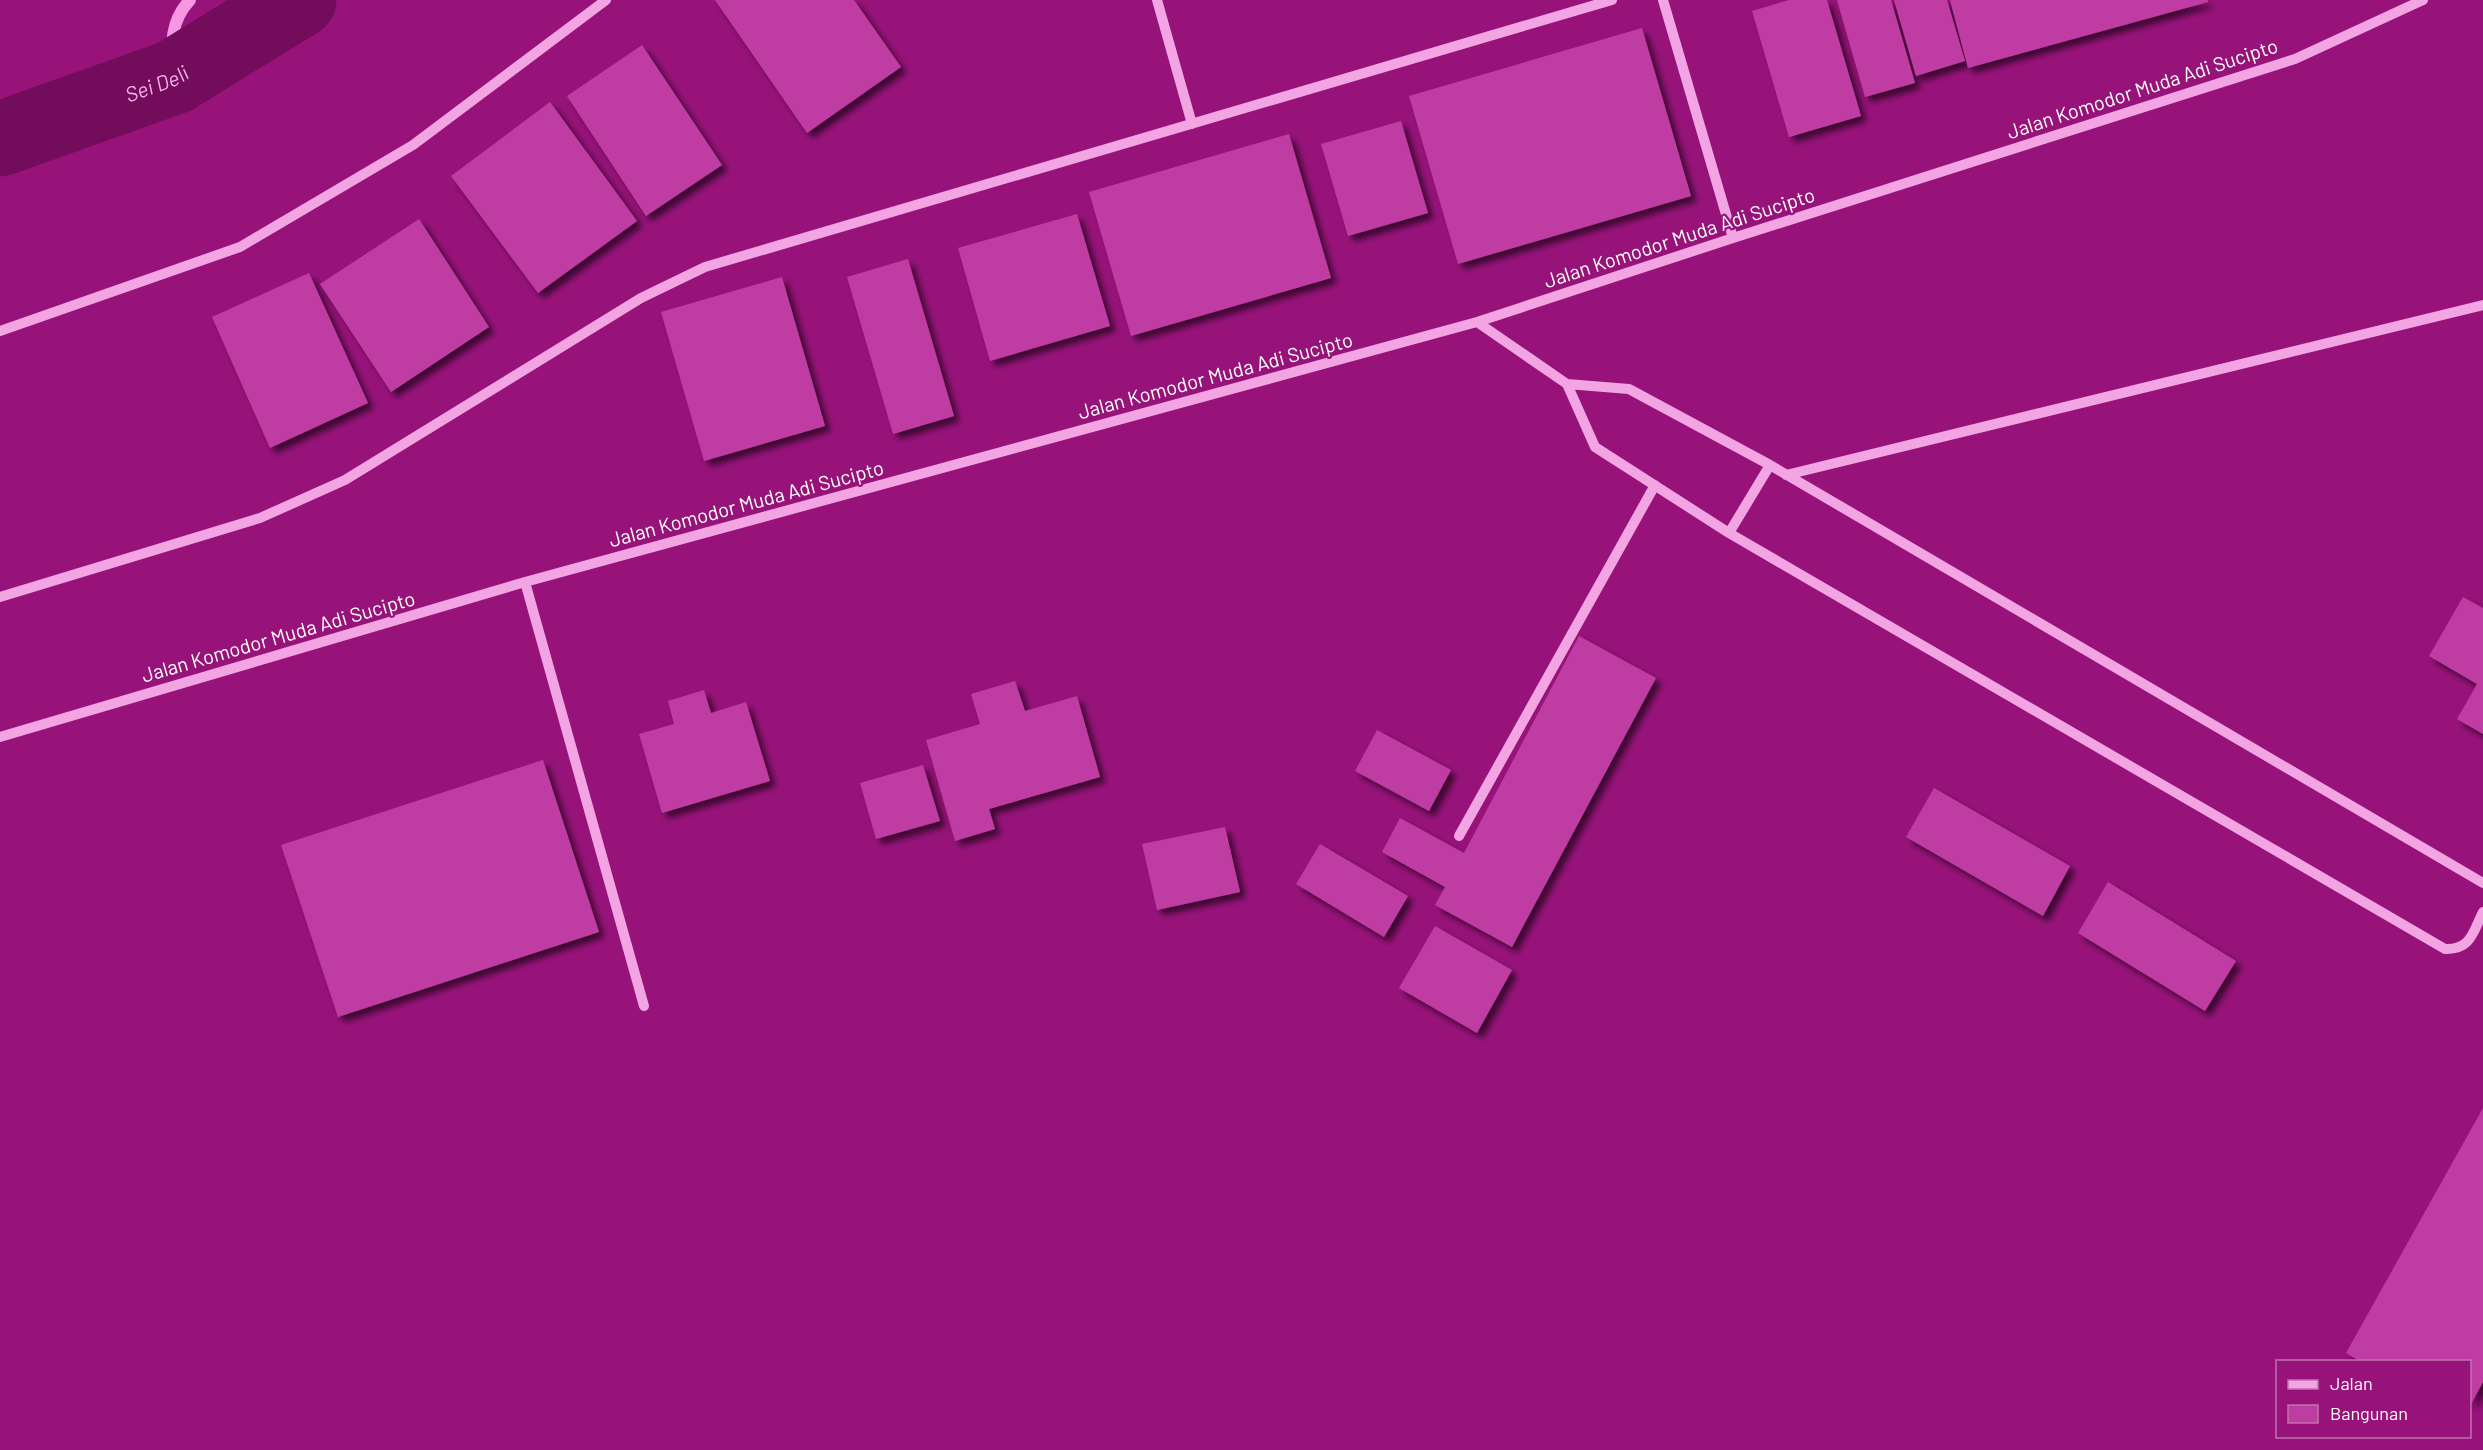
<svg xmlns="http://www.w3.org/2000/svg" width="2483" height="1450" font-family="Barlow,sans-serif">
	<defs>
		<filter id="shadow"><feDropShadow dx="5.5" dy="5.5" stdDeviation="3" flood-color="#0009"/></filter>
	</defs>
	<rect width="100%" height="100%" fill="#97137a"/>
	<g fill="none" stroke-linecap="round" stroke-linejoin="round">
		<path stroke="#f697e3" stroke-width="12" d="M174 77C172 48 168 23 190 0"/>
		<path stroke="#740c5c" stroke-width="75" id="s1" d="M0 139 174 77 299 0"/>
	</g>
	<path fill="#bf3da3" filter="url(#shadow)" d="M715 0H854L901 67 807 133Z
		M1789 0H1827L1861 116 1789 137 1752 11Z
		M1837 0H1891L1915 83 1865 97Z
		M1894 0H1947L1965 61 1916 76Z
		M1950 0H2208V2L1968 68Z
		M1642 28 1691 196 1458 264 1409 96Z
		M642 45 722 165 646 216 567 96Z
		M550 102 637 221 538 293 451 176Z
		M1401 121 1428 213 1348 236 1321 144Z
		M1289 134 1331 278 1131 336 1089 192Z
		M1077 214 1110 326 990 361 958 248Z
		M419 219 489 327 391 392 320 284Z
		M908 259 954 416 893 434 847 277Z
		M309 273 368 403 270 448 212 317Z
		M782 277 825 426 704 461 661 312Z
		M2463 597 2483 608V734L2457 719 2477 684 2429 656Z
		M1579 636 1656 678 1512 947 1435 905 1445 887 1382 852 1400 818 1464 853Z
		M1015 681 1025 711 1077 696 1100 777 989 809 995 829 955 841 926 740 980 724 971 694Z
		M704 690 711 713 746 702 770 781 662 813 639 734 674 724 668 701Z
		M1377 730 1451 770 1429 811 1355 771Z
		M543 760 599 932 338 1017 281 845Z
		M923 765 940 821 876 839 860 783Z
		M1934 788 2070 866 2043 916 1906 837Z
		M1225 827 1240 892 1157 910 1142 844Z
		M1320 844 1408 896 1384 937 1296 884Z
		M2108 882 2236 961 2205 1011 2078 933Z
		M1435 926 1512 970 1477 1033 1399 988Z
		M2483 1108V1382L2470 1406V1362H2361L2346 1353Z"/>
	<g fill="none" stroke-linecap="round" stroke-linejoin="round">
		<path stroke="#f3a5e3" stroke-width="10" d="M1157 0 1192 124
			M1663 0 1733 238
			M1477 322 1567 384 1629 389 1770 465 2483 883
			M0 331 240 247 413 145 606 0
			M1567 384 1595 447 1729 533 2445 949C2471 950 2473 932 2483 912
			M1786 475 2483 305
			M1729 533 1770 465
			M525 582 644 1006
			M0 597 260 518 345 480 641 298 705 267 1612 0
			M0 737 525 582 1477 322 1733 238 2295 59 2423 0
			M1459 836 1655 485"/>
	</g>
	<g text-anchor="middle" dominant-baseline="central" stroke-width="4.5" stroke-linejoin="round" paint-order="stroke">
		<g font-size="20" fill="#fff" stroke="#97137a">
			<text transform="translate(2142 88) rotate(-18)">Jalan Komodor Muda Adi Sucipto</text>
			<text transform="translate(1679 237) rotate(-18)">Jalan Komodor Muda Adi Sucipto</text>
			<text transform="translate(1215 375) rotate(-15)">Jalan Komodor Muda Adi Sucipto</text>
			<text transform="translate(746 503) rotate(-15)">Jalan Komodor Muda Adi Sucipto</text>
			<text transform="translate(278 636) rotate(-16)">Jalan Komodor Muda Adi Sucipto</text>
		</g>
		<g font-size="21" font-style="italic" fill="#f9b1eb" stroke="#97137a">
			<text stroke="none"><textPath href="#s1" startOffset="166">Sei Deli</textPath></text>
		</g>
	</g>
	<rect x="2276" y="1360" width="195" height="78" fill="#97137a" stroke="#c171af" stroke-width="1.5"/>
	<rect x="2288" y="1380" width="30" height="9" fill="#f3a5e3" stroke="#c171af" stroke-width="1.5"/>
	<text x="2330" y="1390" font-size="18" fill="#ffffff">Jalan</text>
	<rect x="2288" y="1405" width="30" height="18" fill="#bf3da3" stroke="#c171af" stroke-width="1.5"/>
	<text x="2330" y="1420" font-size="18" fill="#ffffff">Bangunan</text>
</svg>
